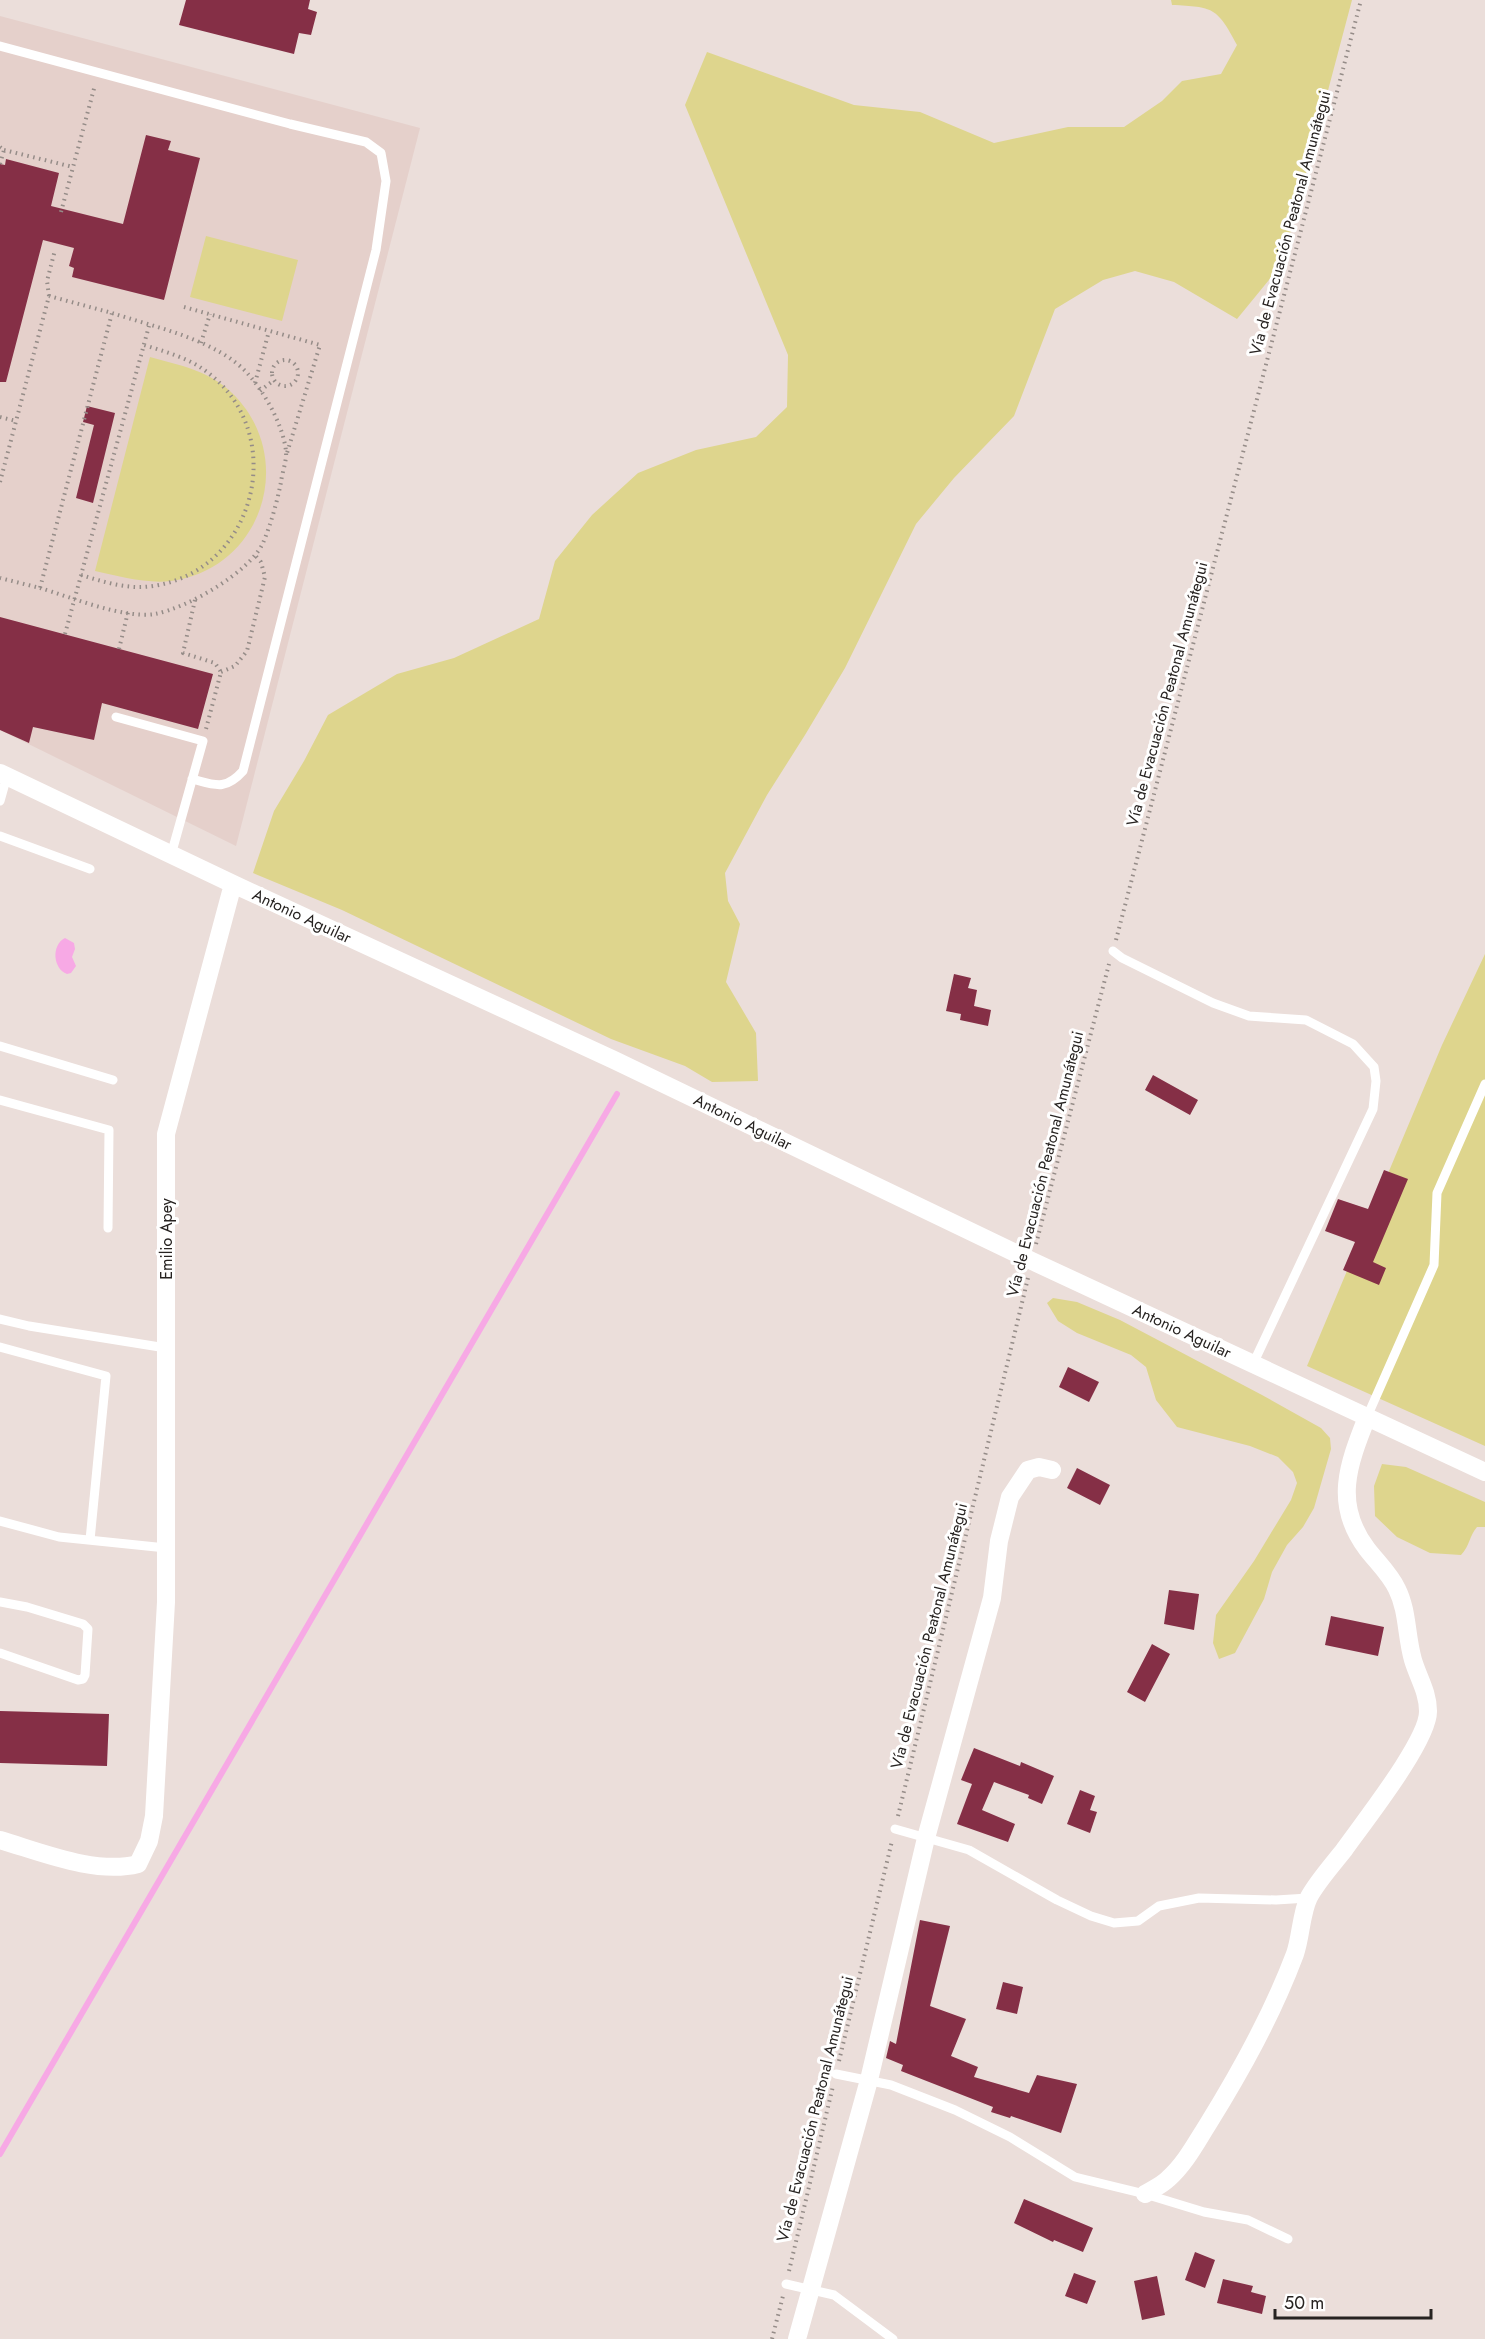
<svg xmlns="http://www.w3.org/2000/svg" width="1485" height="2339" font-family="Jost,sans-serif">
	<rect width="100%" height="100%" fill="#ebdeda"/>
	<path fill="#e5d0cb" d="M0 16 420 128 236 846 0 730Z"/>
	<path fill="#ded58d" d="M1171 0H1352L1282 264 1237 319 1174 282 1135 271 1103 280 1055 309 1014 416 954 478 916 524 845 668 805 735 767 795 725 873 728 901 740 924 726 982 756 1033 758 1081 712 1082 685 1066 611 1039 342 910 253 873 274 811 304 761 328 715 397 674 454 658 539 619 555 561 592 515 638 473 696 450 756 437 787 407 788 355 685 105 707 52 854 105 920 112 994 143 1068 127H1124L1162 101 1182 81 1221 74 1237 45C1217 7 1213 7 1172 5Z
		M206 236 298 260 282 321 190 297Z
		M150 357C179 365 210 371 232 393 298 457 263 569 171 581 146 584 119 576 95 571Z
		M1485 954V1446L1307 1366 1442 1045Z
		M1053 1298 1077 1302 1120 1320 1262 1395 1321 1428 1330 1438 1331 1449 1314 1508 1303 1527 1287 1545 1272 1572 1264 1599 1235 1653 1219 1659 1213 1643 1216 1615 1254 1561 1291 1500 1297 1483 1293 1472 1278 1457 1250 1446 1177 1427 1156 1400 1146 1367 1131 1355 1077 1333 1058 1321 1047 1303Z
		M1382 1464 1406 1467 1485 1502V1527H1477C1469 1536 1470 1546 1461 1555L1430 1553 1397 1537 1375 1516 1374 1486Z"/>
	<path fill="#f7a9e5" d="M65 938 74 943 75 949 72 957 76 966 71 973 67 974C53 969 51 945 65 938Z"/>
	<g fill="none" stroke-linecap="round" stroke-linejoin="round">
		<path stroke="#f7a9e5" stroke-width="6" d="M0 2154 617 1094"/>
	</g>
	<path fill="#852f46" d="M186 0H310L308 9 317 12 311 35 299 33 294 54 179 25Z
		M146 135 171 141 168 150 200 158 164 300 72 277 74 268 69 266 74 248 43 240 6 382H0V164L5 165 6 159 59 173 51 206 123 224Z
		M87 406 115 413 93 503 76 498 94 425 83 422Z
		M0 617 213 674 198 729 102 703 94 740 33 727 29 743 0 730Z
		M954 974 971 978 968 988 977 990 974 1006 991 1010 988 1026 960 1020 961 1014 946 1011Z
		M1153 1075 1198 1100 1190 1115 1145 1090Z
		M1384 1170 1408 1179 1373 1262 1386 1268 1379 1285 1343 1270 1355 1242 1325 1231 1338 1199 1368 1209Z
		M1068 1367 1099 1382 1089 1402 1059 1387Z
		M1077 1468 1110 1485 1100 1505 1067 1488Z
		M1169 1590 1199 1594 1194 1630 1164 1624Z
		M1331 1616 1384 1627 1378 1656 1325 1645Z
		M1152 1644 1170 1654 1145 1702 1127 1692Z
		M0 1711 109 1714 107 1766 0 1763Z
		M974 1748 1020 1766 1021 1762 1054 1776 1042 1804 1028 1798 1029 1795 994 1782 982 1810 1015 1824 1008 1842 957 1824 972 1784 961 1780Z
		M1080 1790 1095 1796 1090 1810 1097 1812 1090 1833 1067 1824Z
		M920 1920 950 1926 930 2006 966 2019 951 2056 978 2067 974 2077 1029 2093 1037 2075 1077 2084 1061 2133 1011 2116 1010 2118 991 2112 993 2107 901 2071 903 2065 886 2058 890 2041 896 2044Z
		M1003 1982 1023 1987 1017 2014 996 2009Z
		M1024 2199 1093 2228 1083 2252 1054 2240 1053 2242 1014 2223Z
		M1195 2252 1215 2260 1205 2288 1185 2280Z
		M1074 2273 1096 2281 1087 2304 1065 2296Z
		M1157 2276 1165 2315 1142 2320 1134 2281Z
		M1223 2279 1253 2286 1251 2292 1266 2296 1262 2314 1217 2303Z"/>
	<g fill="none" stroke-linecap="round" stroke-linejoin="round">
		<path stroke="#958c88" stroke-width="4" stroke-dasharray="1.5 4.5" stroke-linecap="butt" d="M0 147 4 150 0 164
			M4 150 73 167
			M61 212 95 85
			M49 296 47 281 55 250
			M184 307 320 345 287 453
			M201 343 210 314
			M272 373a13 13 0 1 1 26 0a13 13 0 1 1-26 0Z
			M255 383 269 331
			M260 391 274 380
			M0 417 16 421
			M0 482 49 296 112 313 40 588 0 578
			M81 575C104 582 129 590 153 586 256 571 290 434 207 372 189 358 166 352 144 345
			M40 588C71 597 123 619 155 614 187 608 249 573 263 543 271 524 277 502 281 482 282 473 287 460 286 451 283 425 265 393 248 374 218 340 154 327 112 313
			M195 600 183 653 215 663 221 672 206 729
			M65 634 149 326
			M119 649 128 612
			M221 672 235 666 247 651 265 577 261 562 254 554
			M1116 940 1361 0
			M1036 1244 1109 964
			M898 1816 1028 1278
			M839 2061 892 1841
			M789 2271 833 2086
			M772 2339 783 2296"/>
		<path stroke="#fff" stroke-width="9" d="M0 46 290 124 366 142 381 153 386 181 376 250 243 771C225 791 215 785 192 779
			M116 717 203 741 171 855
			M0 801 7 776
			M0 836 90 869
			M1113 951 1122 958 1213 1003 1249 1016 1306 1020 1353 1044 1374 1067 1376 1081 1373 1109 1253 1364
			M0 1046 113 1080
			M0 1100 109 1130 108 1228
			M0 1319 29 1326 166 1348
			M0 1347 106 1376 90 1540
			M1367 1417 1434 1265 1437 1193 1485 1084
			M0 1521 59 1537 166 1548
			M0 1602 27 1607 83 1624 88 1629 85 1675 83 1679 78 1680 0 1653
			M895 1829 969 1850 1057 1900 1091 1916 1114 1923 1138 1921 1159 1906 1199 1898 1276 1900 1308 1898
			M836 2074 891 2085 955 2110 1010 2137 1075 2177 1145 2194 1204 2212 1248 2220 1288 2239
			M786 2284 834 2295 893 2339"/>
		<path stroke="#fff" stroke-width="18" d="M0 773 233 884 614 1060 1032 1261 1485 1472
			M0 1840C41 1852 96 1875 138 1864L149 1841 154 1816 166 1602V1134L233 884
			M1145 2194C1153 2189 1162 2185 1168 2179 1185 2164 1196 2143 1208 2124 1242 2069 1272 2015 1295 1954 1301 1937 1301 1913 1309 1897 1317 1882 1333 1864 1344 1850 1363 1823 1429 1740 1428 1711 1428 1692 1418 1677 1413 1660 1406 1636 1408 1611 1397 1589 1390 1574 1377 1562 1367 1549 1333 1504 1348 1465 1367 1417
			M797 2339 869 2080 926 1838 992 1598 999 1541 1010 1497 1028 1470 1039 1467 1052 1470"/>
	</g>
	<g text-anchor="middle" dominant-baseline="central" stroke-width="6" stroke-linejoin="round" paint-order="stroke">
		<g font-size="16" fill="#272321" stroke="#fff">
			<text transform="translate(1290 223) rotate(-75)">Vía de Evacuación Peatonal Amunátegui</text>
			<text transform="translate(1167 694) rotate(-75)">Vía de Evacuación Peatonal Amunátegui</text>
			<text transform="translate(302 916) rotate(25)">Antonio Aguilar</text>
			<text transform="translate(743 1122) rotate(26)">Antonio Aguilar</text>
			<text transform="translate(1045 1164) rotate(-76)">Vía de Evacuación Peatonal Amunátegui</text>
			<text transform="translate(166 1239) rotate(-90)">Emilio Apey</text>
			<text transform="translate(1182 1331) rotate(25)">Antonio Aguilar</text>
			<text transform="translate(929 1636) rotate(-76)">Vía de Evacuación Peatonal Amunátegui</text>
			<text transform="translate(815 2109) rotate(-76)">Vía de Evacuación Peatonal Amunátegui</text>
		</g>
	</g>
	<path d="M1275 2309v9h156v-9" fill="none" stroke="#272321" stroke-width="3"/>
	<text x="1284" y="2309" font-size="18" fill="#272321" stroke="#ffffff" stroke-width="4.5" paint-order="stroke">50 m</text>
</svg>
